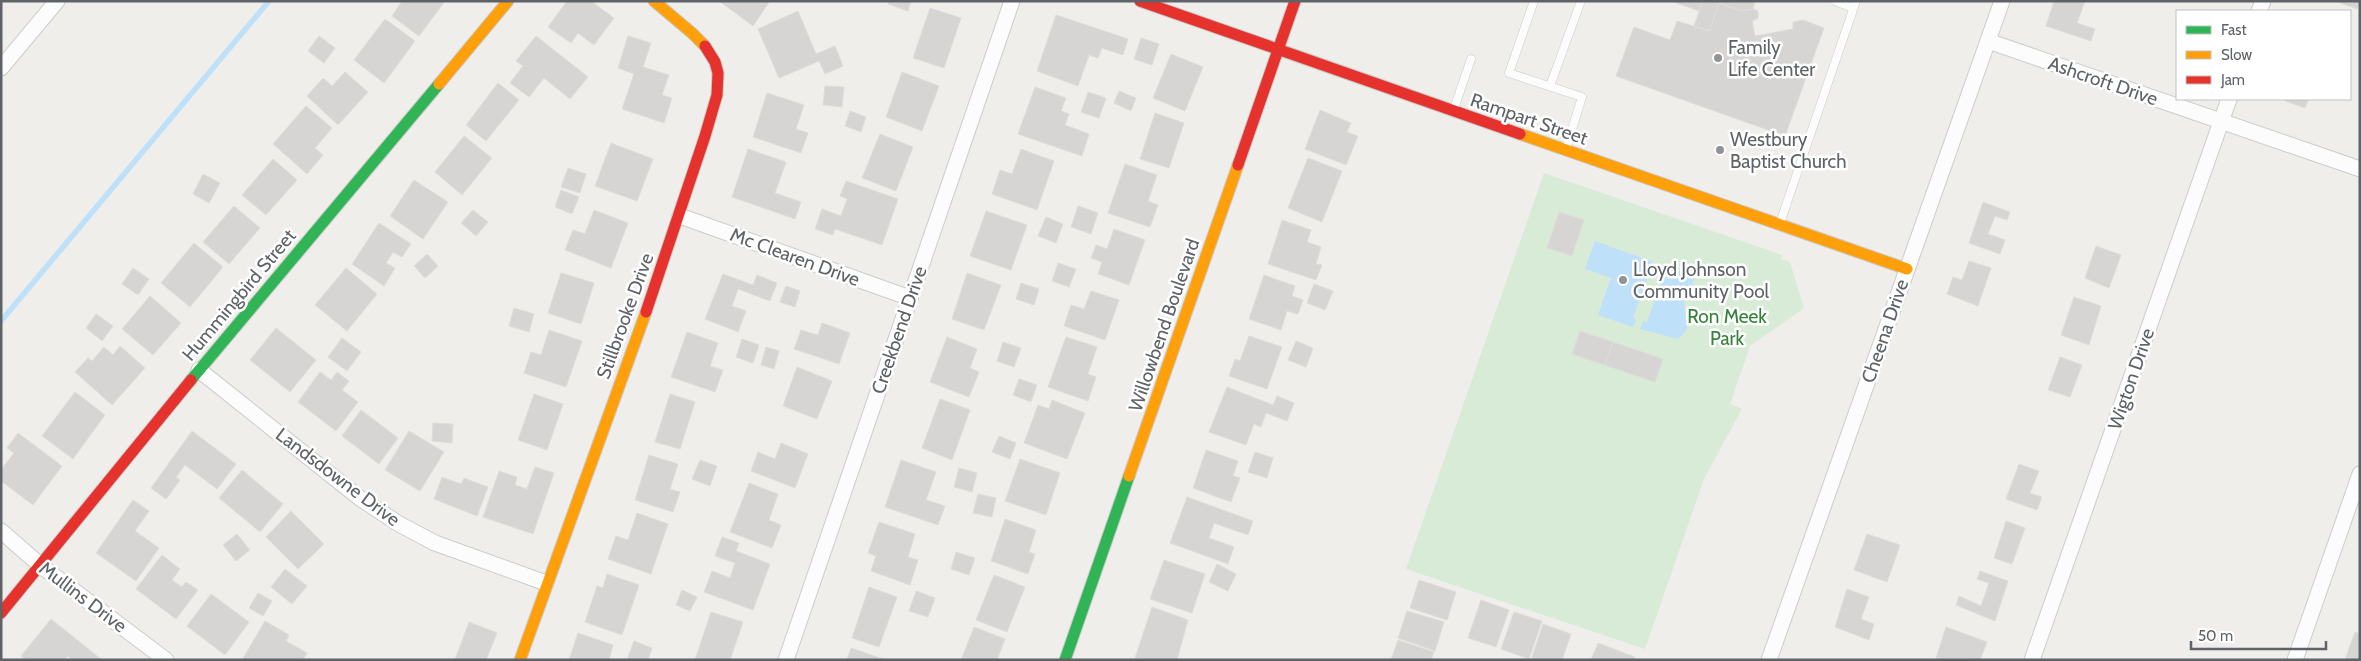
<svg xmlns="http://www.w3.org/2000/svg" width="2361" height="661" font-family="Cabin,sans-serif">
	<rect width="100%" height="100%" fill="#efeeea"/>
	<path fill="#d8ebd6" d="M1544 173 1782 255 1781 259 1790 262 1804 308 1750 346 1730 404 1742 409 1704 479 1645 649 1406 569Z"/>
	<path fill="#bfe0f9" d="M1595 241 1653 262 1633 318 1636 319 1633 327 1598 315 1611 278 1585 269Z
		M1662 265 1695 276 1690 291H1687C1682 305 1686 316 1687 330L1678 339 1640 329 1643 321 1647 322 1664 274 1660 272Z"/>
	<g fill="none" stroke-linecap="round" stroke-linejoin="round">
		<path stroke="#bfe0f9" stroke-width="5.5" d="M1 321 269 1"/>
	</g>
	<path fill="#d6d5d3" stroke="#deddd9" d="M402 1H445L419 36 392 16Z
		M567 1H591L614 18 594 45 578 33 571 43 548 27Z
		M719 1H770L753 26Z
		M889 1H911L908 11 888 4Z
		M1671 1H1703L1699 11Z
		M1703 1H1755L1753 9 1741 11 1719 3 1709 31 1694 26Z
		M2054 1H2085L2077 23 2095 29 2091 41 2046 26Z
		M2335 1H2360V2L2357 9Z
		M1719 3 1741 11 1753 9 1758 11V18L1752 21 1755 36 1793 29V22L1803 20 1824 28 1785 136 1616 76 1634 27 1670 40 1677 21 1709 31Z
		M930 8 961 18 944 68 913 58Z
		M798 11 816 54 835 46 843 66 825 74 819 61 779 78 758 29Z
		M1056 15 1128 39 1123 55 1102 48 1098 58 1089 55 1078 86 1037 71Z
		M385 19 415 41 384 83 354 60Z
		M319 36 335 48 324 63 308 51Z
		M536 36 588 77 570 99 544 78 529 97 510 83 523 66 516 61Z
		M628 36 651 43 643 67 669 75 662 95 672 98 664 123 622 109 634 74 618 68Z
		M1141 38 1159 44 1152 65 1134 59Z
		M1171 54 1203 67 1185 111 1153 98Z
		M345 72 368 92 338 125 307 96 323 78 332 86Z
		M902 72 939 86 922 131 886 117Z
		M498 83 519 100 486 141 466 125Z
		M825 86 844 87 842 107 823 105Z
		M1035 87 1066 98 1061 111 1069 114 1065 125 1089 134 1082 156 1018 134Z
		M1119 91 1136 98 1131 111 1114 103Z
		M1088 92 1106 98 1099 118 1081 112Z
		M767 93 804 105 796 129 808 133 801 153 753 137Z
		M2286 99H2309L2305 108 2285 101Z
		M306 106 332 128 315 148 323 155 307 174 273 144Z
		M1320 110 1351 123 1347 132 1358 136 1346 165 1305 149Z
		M850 111 866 117 861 132 845 126Z
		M1155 113 1184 123 1169 168 1140 159Z
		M880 134 913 147 896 191 862 178Z
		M464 136 492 158 462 195 435 172Z
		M611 143 653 159 637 201 595 186Z
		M748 149 786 162 775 193 801 202 795 219 732 197Z
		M1021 149 1054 161 1037 210 992 194 1000 170 1012 174Z
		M1308 158 1342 171 1322 222 1288 208Z
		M273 159 297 180 266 215 242 195Z
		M1125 164 1157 175 1148 201 1158 205 1150 227 1108 213Z
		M568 168 586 174 580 193 561 187Z
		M203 174 220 183 209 203 193 194Z
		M414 180 448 202 423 239 390 216Z
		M846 181 898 199 882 245 835 229 833 235 815 229 822 209 841 216 847 199 840 196Z
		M561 190 579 197 572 214 555 207Z
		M1983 202 2010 212 2007 220 1995 216 1988 234 2005 240 2000 254 1969 243Z
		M234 206 260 228 229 264 203 242Z
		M1078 206 1098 213 1091 234 1071 227Z
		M473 210 488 222 476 236 461 223Z
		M594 210 628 223 611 268 565 250 573 230 585 234Z
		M986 211 1027 225 1011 270 970 256Z
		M1559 212 1584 220 1572 256 1547 248Z
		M1046 217 1063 224 1056 243 1038 236Z
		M1282 220 1311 230 1307 242 1321 247 1316 264 1322 265 1316 280 1268 264Z
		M379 223 411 244 402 257 393 252 386 263 395 268 384 286 352 264Z
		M1114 229 1145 240 1129 285 1098 274 1102 262 1091 258 1096 245 1107 249Z
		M194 243 223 267 190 307 161 283Z
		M2096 246 2121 255 2109 288 2085 278Z
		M427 254 438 266 425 278 414 266Z
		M1969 261 1991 268 1978 306 1947 294 1953 277 1962 280Z
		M1058 263 1076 269 1069 287 1052 281Z
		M133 268 149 279 138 295 122 284Z
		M346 268 377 294 347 331 315 305Z
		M561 273 594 283 581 324 548 313Z
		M967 273 1001 285 984 330 952 319Z
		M723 274 753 285 757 275 777 283 770 301 738 289 732 306 746 311 738 332 705 319Z
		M1264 275 1295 286 1292 296 1303 300 1298 314 1287 311 1281 330 1249 319Z
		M1021 283 1039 289 1034 305 1016 299Z
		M1314 284 1333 291 1325 310 1307 303Z
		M786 286 800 291 795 307 780 302Z
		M1091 291 1119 300 1105 340 1064 326 1071 305 1084 309Z
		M150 296 181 323 153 355 122 329Z
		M2074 297 2101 306 2089 345 2061 335Z
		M514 308 534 314 529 332 509 326Z
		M96 314 113 326 102 341 86 328Z
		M822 323 850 333 839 364 794 349 801 330 818 335Z
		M276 328 316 360 290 392 250 360Z
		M549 330 582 341 566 387 524 373 531 352 541 355Z
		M1580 331 1663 359 1655 382 1572 354Z
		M1580 331 1613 342 1605 365 1572 354Z
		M687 332 718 343 710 366 723 370 715 392 671 377Z
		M1249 336 1282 347 1267 389 1229 376 1235 359 1240 361Z
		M947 337 977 349 970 368 979 372 969 397 930 382Z
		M1066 337 1097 347 1088 374 1096 377 1088 401 1048 387Z
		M342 338 361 352 347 371 328 357Z
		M742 339 759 345 753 363 736 357Z
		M1296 341 1313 348 1306 367 1288 360Z
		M1003 342 1021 348 1014 367 997 361Z
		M120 346 145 368 112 405 75 372 88 358 92 361 104 347 113 355Z
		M766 347 779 351 774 369 761 365Z
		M2060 357 2082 365 2070 397 2048 390Z
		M797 367 832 381 817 419 783 406Z
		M320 372 331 380 337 372 349 381 342 390 358 402 336 431 298 402Z
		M1019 379 1037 385 1031 402 1013 395Z
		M1227 387 1273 405 1277 396 1294 403 1287 421 1266 413 1261 427 1254 424 1246 445 1209 432Z
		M75 392 105 415 73 459 42 436Z
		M534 394 563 404 547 450 518 440Z
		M670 394 695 402 680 449 655 442Z
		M940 399 970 410 952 460 922 448Z
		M1052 400 1085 413 1067 459 1024 443 1038 405 1049 409Z
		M361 410 398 438 379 464 342 436Z
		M433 423 453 424 452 443 432 441Z
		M192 431 236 464 217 489 185 465 176 477 180 480 166 499 151 488Z
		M409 431 444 452 420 491 385 470Z
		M18 433 62 466 33 505 1 481V470L14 453 7 448Z
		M999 436 1016 443 1010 459 992 452Z
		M781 443 808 454 795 488 751 471 758 452 775 459Z
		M1206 450 1238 461 1233 476 1240 478 1231 502 1193 488Z
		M1255 452 1273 458 1267 478 1248 472Z
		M649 455 678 464 670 489 680 492 673 512 635 500Z
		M1020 459 1060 473 1046 515 1005 501Z
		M700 460 717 466 710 486 692 479Z
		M901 460 936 472 926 500 945 506 938 525 885 507Z
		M2019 464 2039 471 2030 493 2042 497 2037 510 2006 499Z
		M535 467 554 473 533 534 483 517 499 471 517 477 515 485 527 489Z
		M959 468 977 473 972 492 954 487Z
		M242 470 283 504 260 532 219 498Z
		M442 477 461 484 464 478 488 487 477 516 434 499Z
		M749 483 778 494 769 520 781 525 772 548 730 532Z
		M978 494 996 498 992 517 973 513Z
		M1187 497 1253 521 1248 535 1214 523 1209 538 1234 547 1228 564 1170 543Z
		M133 500 149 511 135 531 159 548 136 581 96 553Z
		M291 511 324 544 298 569 266 537Z
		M637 513 668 524 651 574 608 559 616 536 628 540Z
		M1005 519 1036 530 1029 552 1035 554 1028 574 991 561Z
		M2006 521 2025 528 2012 564 1994 558Z
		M879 522 915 534 908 557 918 560 910 585 871 571 876 556 868 553Z
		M237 534 250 550 236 561 223 545Z
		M1867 534 1900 545 1887 582 1854 570Z
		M722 537 739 543 736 551 770 564 753 610 704 592 712 571 730 578 735 563 715 556Z
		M956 552 975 558 969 575 951 569Z
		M162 555 180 569 172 580 182 587 186 582 198 590 176 619 136 589Z
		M1164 560 1205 574 1192 613 1150 599Z
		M1217 564 1236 574 1228 591 1209 582Z
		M285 569 307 586 292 604 271 587Z
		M1980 571 2008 581 1995 621 1956 605 1959 596 1981 606 1989 583 1977 579Z
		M607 574 639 585 622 635 585 622 597 586 603 588Z
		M994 575 1025 587 1007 632 976 620Z
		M1419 580 1456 592 1447 620 1410 608Z
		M869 587 897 597 879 647 852 638Z
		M1847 589 1869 597 1861 619 1874 624 1869 640 1835 627Z
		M682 590 697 597 690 611 676 605Z
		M916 591 935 598 928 617 909 611Z
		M258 593 272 601 263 616 249 608Z
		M211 594 249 622 225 655 187 626Z
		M1481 600 1509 610 1496 647 1468 638Z
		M1152 607 1188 620 1177 660H1141L1135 658Z
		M1407 611 1444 622 1435 651 1398 638Z
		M711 612 743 622 730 660H695Z
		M1514 612 1542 621 1529 659 1501 649Z
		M51 619 102 660H72L68 656 65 660H26L21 656Z
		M265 621 289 635 286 641 307 653 303 660H242Z
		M469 622 497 633 486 660H455Z
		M1543 624 1571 634 1562 660H1531Z
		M974 627 1005 639 997 660H961Z
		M1946 627 1987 642 1980 660 1936 658Z
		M2355 632 2360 634V660H2345Z
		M578 633 613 645 609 660H569Z
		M1398 640 1434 652 1431 660H1391Z
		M634 641 652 648 648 660H627Z
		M1598 643 1635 657 1634 660H1591Z
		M851 648 883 659V660H847Z"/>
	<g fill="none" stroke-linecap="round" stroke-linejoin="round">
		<defs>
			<path id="lane" d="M1534 1 1509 73 1582 97 1566 149
				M1835 1 1853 8
				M1550 86 1581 1
				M1454 109 1471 59
				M1780 223 1856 1"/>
			<path id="street" d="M2259 11 2263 1
				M1988 41 2360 169
				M1 68 57 1
				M680 216 910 298
				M199 370 361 499 399 524 435 543 546 583
				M1 531 40 565 166 660
				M786 660 1012 1
				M1769 660 2002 1
				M2032 660 2229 99
				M2295 660 2360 474"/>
			<path id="fast" d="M191 380 439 84
				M1065 660 1129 476"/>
			<path id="slow" d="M654 1 692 33 705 46
				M439 84 508 1
				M1520 134 1907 269
				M1129 476 1238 165
				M520 660 646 312"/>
			<path id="jam" d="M1140 1 1520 134
				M1238 165 1295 1
				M646 312 705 136 717 95 718 73 715 62 705 46
				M1 613 191 380"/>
		</defs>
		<use href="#lane" stroke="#cbcccc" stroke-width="9"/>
		<use href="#street" stroke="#cbcccc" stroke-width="17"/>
		<use href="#fast" stroke="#cacacb" stroke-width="13"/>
		<use href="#slow" stroke="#cacacb" stroke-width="13"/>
		<use href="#jam" stroke="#cacacb" stroke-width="13"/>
		<use href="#lane" stroke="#fdfcfc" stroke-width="8"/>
		<use href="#street" stroke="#fdfcfc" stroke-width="15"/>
		<use href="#fast" stroke="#30b455" stroke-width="11"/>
		<use href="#slow" stroke="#ff9f0a" stroke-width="11"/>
		<use href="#jam" stroke="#e5322d" stroke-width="11"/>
	</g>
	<g fill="#919496" stroke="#fff" stroke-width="2">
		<circle cx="1718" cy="58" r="5"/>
		<circle cx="1720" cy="150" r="5"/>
		<circle cx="1623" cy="280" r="5"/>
	</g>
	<g text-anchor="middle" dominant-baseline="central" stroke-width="5" stroke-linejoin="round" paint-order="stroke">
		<g font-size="19" fill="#5f6368" stroke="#fff" text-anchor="start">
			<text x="1728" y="47">Family<tspan x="1728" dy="22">Life Center</tspan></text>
			<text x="1730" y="139">Westbury<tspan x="1730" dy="22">Baptist Church</tspan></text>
			<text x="1633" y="269">Lloyd Johnson<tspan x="1633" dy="22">Community Pool</tspan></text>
		</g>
		<g font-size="19" fill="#5f6368" stroke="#fff">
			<text transform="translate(2103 81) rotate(19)">Ashcroft Drive</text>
			<text transform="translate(1529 119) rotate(19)">Rampart Street</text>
			<text transform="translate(795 257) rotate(20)">Mc Clearen Drive</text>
			<text transform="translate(239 295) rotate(-50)">Hummingbird Street</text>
			<text transform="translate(625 316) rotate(-70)">Stillbrooke Drive</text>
			<text transform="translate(1164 325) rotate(-71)">Willowbend Boulevard</text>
			<text transform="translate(899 330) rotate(-71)">Creekbend Drive</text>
			<text transform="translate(1885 331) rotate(-71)">Cheena Drive</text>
			<text transform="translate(2131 379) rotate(-71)">Wigton Drive</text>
			<text transform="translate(338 477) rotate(37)">Landsdowne Drive</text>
			<text transform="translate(83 597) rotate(37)">Mullins Drive</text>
		</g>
		<g font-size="19" fill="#348238" stroke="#fff">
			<text x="1727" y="316">Ron Meek<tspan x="1727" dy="22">Park</tspan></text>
		</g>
	</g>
	<rect width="2361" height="661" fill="none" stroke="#5f6368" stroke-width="5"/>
	<rect x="2176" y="10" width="175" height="90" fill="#ffffff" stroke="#bfc1c3"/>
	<rect x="2186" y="26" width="25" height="8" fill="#30b455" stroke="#bfc1c3"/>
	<text x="2221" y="35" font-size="15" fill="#5f6368">Fast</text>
	<rect x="2186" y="51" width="25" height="8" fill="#ff9f0a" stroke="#bfc1c3"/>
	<text x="2221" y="60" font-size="15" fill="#5f6368">Slow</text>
	<rect x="2186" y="76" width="25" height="8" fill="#e5322d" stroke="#bfc1c3"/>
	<text x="2221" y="85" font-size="15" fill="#5f6368">Jam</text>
	<path d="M2191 641v8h135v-8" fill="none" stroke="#5f6368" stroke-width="2.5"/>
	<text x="2198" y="641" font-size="15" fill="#5f6368" stroke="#ffffff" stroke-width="4" paint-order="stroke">50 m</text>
</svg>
